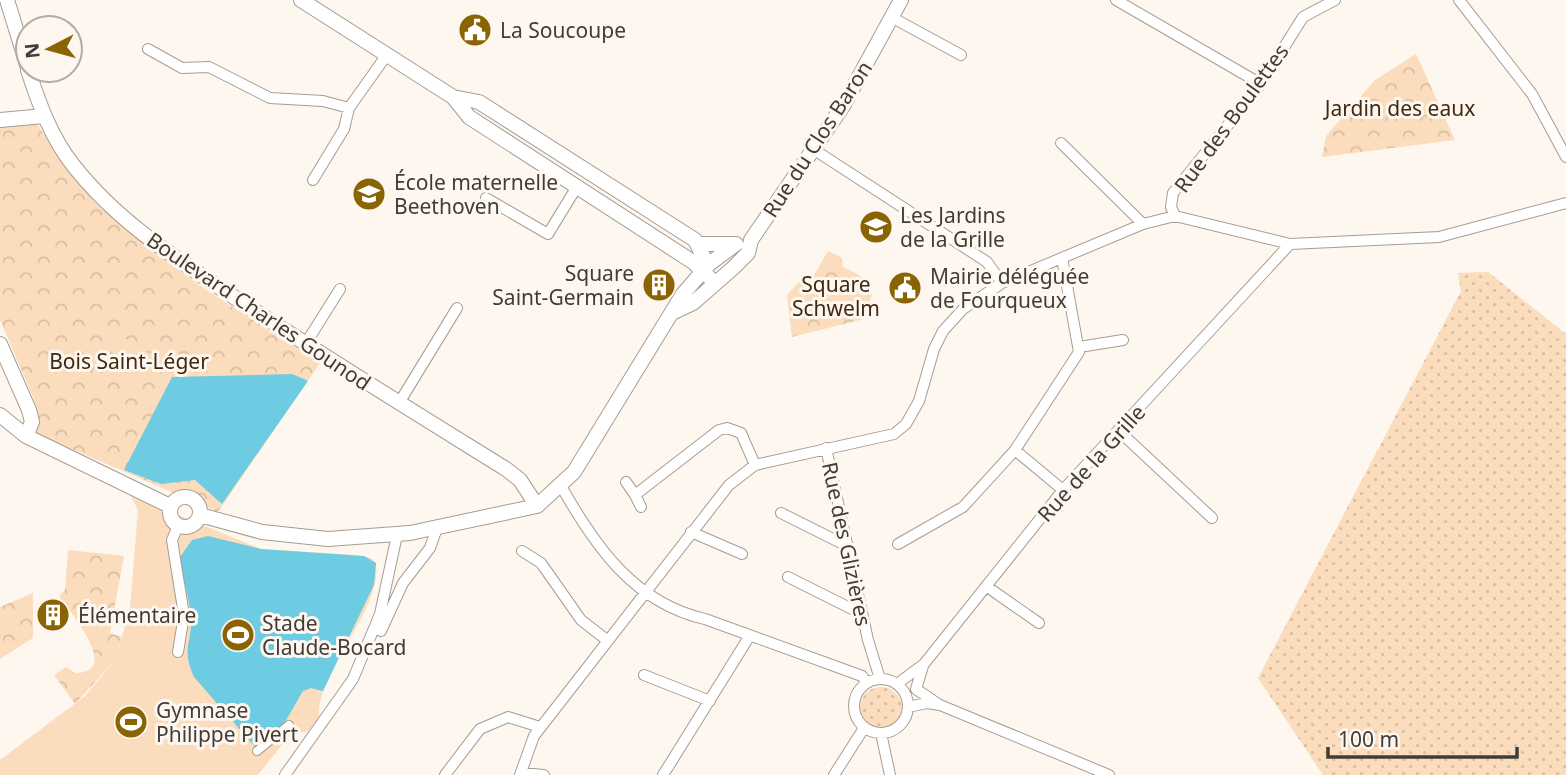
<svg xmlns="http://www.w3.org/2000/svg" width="1566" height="775" font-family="'Noto Sans',sans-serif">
	<defs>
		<pattern id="grass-dots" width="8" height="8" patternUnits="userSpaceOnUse" patternTransform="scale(1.75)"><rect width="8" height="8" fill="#fbdcbc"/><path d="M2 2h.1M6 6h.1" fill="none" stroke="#d8bea2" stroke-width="1.8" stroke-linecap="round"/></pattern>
		<pattern id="park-crowns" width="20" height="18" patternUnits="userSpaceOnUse" patternTransform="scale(1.75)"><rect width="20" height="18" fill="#fbdcbc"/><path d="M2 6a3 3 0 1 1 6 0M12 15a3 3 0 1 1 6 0" fill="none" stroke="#d8bea2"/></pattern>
	</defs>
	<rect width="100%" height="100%" fill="#fef7f0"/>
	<path fill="url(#grass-dots)" d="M1488 272 1566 334V775H1323L1258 678 1461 291 1458 273Z
		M860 708a21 21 0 1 1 42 0a21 21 0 1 1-42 0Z"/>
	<path fill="url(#park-crowns)" d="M1416 54 1455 140 1322 157 1326 136 1375 80Z
		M37 124 69 172 98 206 199 285 320 363 218 512 37 434 35 402 0 320V127Z
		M828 251 842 258 843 267 859 275 872 295 864 319 792 337 787 295 801 280 814 275Z
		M68 550 124 556 110 633 122 637 116 659 75 704 54 675 66 667 75 673C123 673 69 611 59 596L65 590Z
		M33 593V638L0 659V607Z"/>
	<path fill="#fbdcbc" d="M119 334 157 359 147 375 109 350Z
		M130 495 261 549 356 555 371 558 376 563C382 612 317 669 319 717L308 731 290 735 258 775H0V760L85 696 116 659 130 608 138 510Z"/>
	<path fill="#6dcbe2" d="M292 374 308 381 222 504 195 480 161 484 124 470 172 377Z
		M208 536 261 549 364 556 376 563 374 585 323 691 311 688 303 691 285 722 256 748 194 677C181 648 192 644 191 618 190 598 182 578 180 557L192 540Z"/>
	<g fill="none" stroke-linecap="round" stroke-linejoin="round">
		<defs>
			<path id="pedestrian" d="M257 751 289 725"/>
			<path id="minor" d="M1116 0 1261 84
				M1459 0 1532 94 1566 157
				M893 18 961 55
				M148 49 182 68 209 67 270 98 323 101 349 108
				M1061 143 1143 224
				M813 149 987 262 1002 283
				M313 180 344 129 349 108 386 56
				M486 198 548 234 578 185
				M1175 216 1171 207 1173 193 1261 84 1303 17 1335 0
				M306 343 340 289
				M1079 347 1123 340
				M399 403 457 308
				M1119 431 1212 518
				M826 448 868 640 880 679
				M1015 450 1063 490
				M626 482 635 495
				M561 486C595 546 634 603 705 619L862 676 867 683
				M641 507 635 495 719 430 727 428 741 433 755 465
				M781 513 849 547
				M691 532 742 554
				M898 544 963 507 1015 450 1079 352 1062 258
				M522 551 541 563 581 620 608 641
				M788 577 862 614
				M986 586 1039 623
				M381 631 403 583 430 548 437 528
				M178 652 184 615 172 540 178 526
				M923 666 916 689 938 704
				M644 675 710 701
				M854 706a27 27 0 1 1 54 0a27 27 0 1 1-54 0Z
				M897 684 924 664 1063 490 1290 244
				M908 707 927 703 940 705 1109 775
				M881 733 890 775
				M521 773 544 775
				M285 775 353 679 380 614 397 535
				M445 775 480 729 508 717 540 727
				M520 775 534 736 729 485 755 465 894 434 906 424 919 401 934 349 943 331 963 309 1002 283 1143 224 1175 216 1290 244 1439 237 1566 203
				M663 775 749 637
				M834 775 864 728"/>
			<path id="tertiary" d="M7 0 28 68
				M301 0 453 97 469 117 693 262 714 282
				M28 70C39 104 51 137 73 165 120 225 183 263 246 305 331 361 419 415 506 469L520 480 537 506
				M453 97 479 102 695 240 703 256 701 271
				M0 120 44 116
				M698 244H736
				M674 312 693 303 733 268 748 253 751 240 843 106 901 0
				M0 344 29 410 32 422 26 436
				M0 415 26 436 170 506
				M170 512a15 15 0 1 1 30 0a15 15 0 1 1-30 0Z
				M200 515 262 532 328 539 410 533 537 506 574 472 683 294 709 264 736 244"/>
		</defs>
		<use href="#pedestrian" stroke="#a79c91" stroke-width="10"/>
		<use href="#minor" stroke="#a79c91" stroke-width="12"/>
		<use href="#tertiary" stroke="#a79c91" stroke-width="16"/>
		<use href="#pedestrian" stroke="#fff" stroke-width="8"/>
		<use href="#minor" stroke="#fff" stroke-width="10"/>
		<use href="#tertiary" stroke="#fff" stroke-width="14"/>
	</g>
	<defs>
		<symbol id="civic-disc" viewBox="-11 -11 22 22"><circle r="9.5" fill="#8a6402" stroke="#fef7f0"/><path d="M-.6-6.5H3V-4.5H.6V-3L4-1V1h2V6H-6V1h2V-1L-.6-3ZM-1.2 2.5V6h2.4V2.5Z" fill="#fff"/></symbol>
		<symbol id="school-disc" viewBox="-11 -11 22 22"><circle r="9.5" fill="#8a6402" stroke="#fef7f0"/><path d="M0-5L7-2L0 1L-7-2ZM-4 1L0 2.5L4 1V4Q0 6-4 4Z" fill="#fff"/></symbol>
		<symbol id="building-disc" viewBox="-11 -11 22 22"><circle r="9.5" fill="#8a6402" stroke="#fef7f0"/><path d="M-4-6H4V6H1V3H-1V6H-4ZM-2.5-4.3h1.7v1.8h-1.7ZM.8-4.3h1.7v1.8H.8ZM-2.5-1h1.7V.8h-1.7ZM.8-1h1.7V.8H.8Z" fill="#fff"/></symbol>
		<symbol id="stadium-disc" viewBox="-11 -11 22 22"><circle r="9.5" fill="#8a6402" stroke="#fef7f0"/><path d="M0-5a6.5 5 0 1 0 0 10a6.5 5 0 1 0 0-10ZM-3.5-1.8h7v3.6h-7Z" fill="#fff"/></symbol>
	</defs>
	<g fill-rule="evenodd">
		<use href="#civic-disc" x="456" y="11" width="38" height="38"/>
		<use href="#school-disc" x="350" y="175" width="38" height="38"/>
		<use href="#school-disc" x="857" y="208" width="38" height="38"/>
		<use href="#building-disc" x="640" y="266" width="38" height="38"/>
		<use href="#civic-disc" x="886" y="269" width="38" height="38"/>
		<use href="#building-disc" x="34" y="596" width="38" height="38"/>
		<use href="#stadium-disc" x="219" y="616" width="38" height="38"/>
		<use href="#stadium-disc" x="112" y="703" width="38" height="38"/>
	</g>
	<g text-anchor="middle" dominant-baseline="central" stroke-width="6" stroke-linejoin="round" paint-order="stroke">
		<g font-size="21" fill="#403c37" stroke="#fef7f0" text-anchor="start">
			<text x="500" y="30">La Soucoupe</text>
			<text x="394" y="182">École maternelle<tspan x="394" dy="24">Beethoven</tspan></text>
			<text x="900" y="215">Les Jardins<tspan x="900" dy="24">de la Grille</tspan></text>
			<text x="634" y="273" text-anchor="end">Square<tspan x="634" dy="24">Saint-Germain</tspan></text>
			<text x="930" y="276">Mairie déléguée<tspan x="930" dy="24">de Fourqueux</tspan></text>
			<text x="78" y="615">Élémentaire</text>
			<text x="262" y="623">Stade<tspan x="262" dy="24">Claude-Bocard</tspan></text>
			<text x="156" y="710">Gymnase<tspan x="156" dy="24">Philippe Pivert</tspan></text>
		</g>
		<g font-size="21" fill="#3f2911" stroke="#fef7f0">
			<text x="1400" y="108">Jardin des eaux</text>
			<text x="836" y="284">Square<tspan x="836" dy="24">Schwelm</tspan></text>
			<text x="129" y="361">Bois Saint-Léger</text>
		</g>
		<g font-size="21" fill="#403c37" stroke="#fef7f0">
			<text transform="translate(1231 118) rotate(-54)">Rue des Boulettes</text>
			<text transform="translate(817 139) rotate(-57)">Rue du Clos Baron</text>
			<text transform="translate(259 311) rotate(34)">Boulevard Charles Gounod</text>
			<text transform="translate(1091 463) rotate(-48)">Rue de la Grille</text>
			<text transform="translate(847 544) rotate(78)">Rue des Glizières</text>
		</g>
	</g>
	<g transform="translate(49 49) rotate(264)"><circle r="33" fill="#fef7f0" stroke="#b2aca6" stroke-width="2"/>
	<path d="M0-5L12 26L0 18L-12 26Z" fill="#8a6402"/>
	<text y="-10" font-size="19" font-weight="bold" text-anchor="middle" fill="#403c37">N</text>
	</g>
	<path d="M1328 747v10h189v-10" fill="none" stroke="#403c37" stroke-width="3.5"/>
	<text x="1338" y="747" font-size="21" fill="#403c37" stroke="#fef7f0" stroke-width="5" paint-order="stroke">100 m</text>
</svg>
